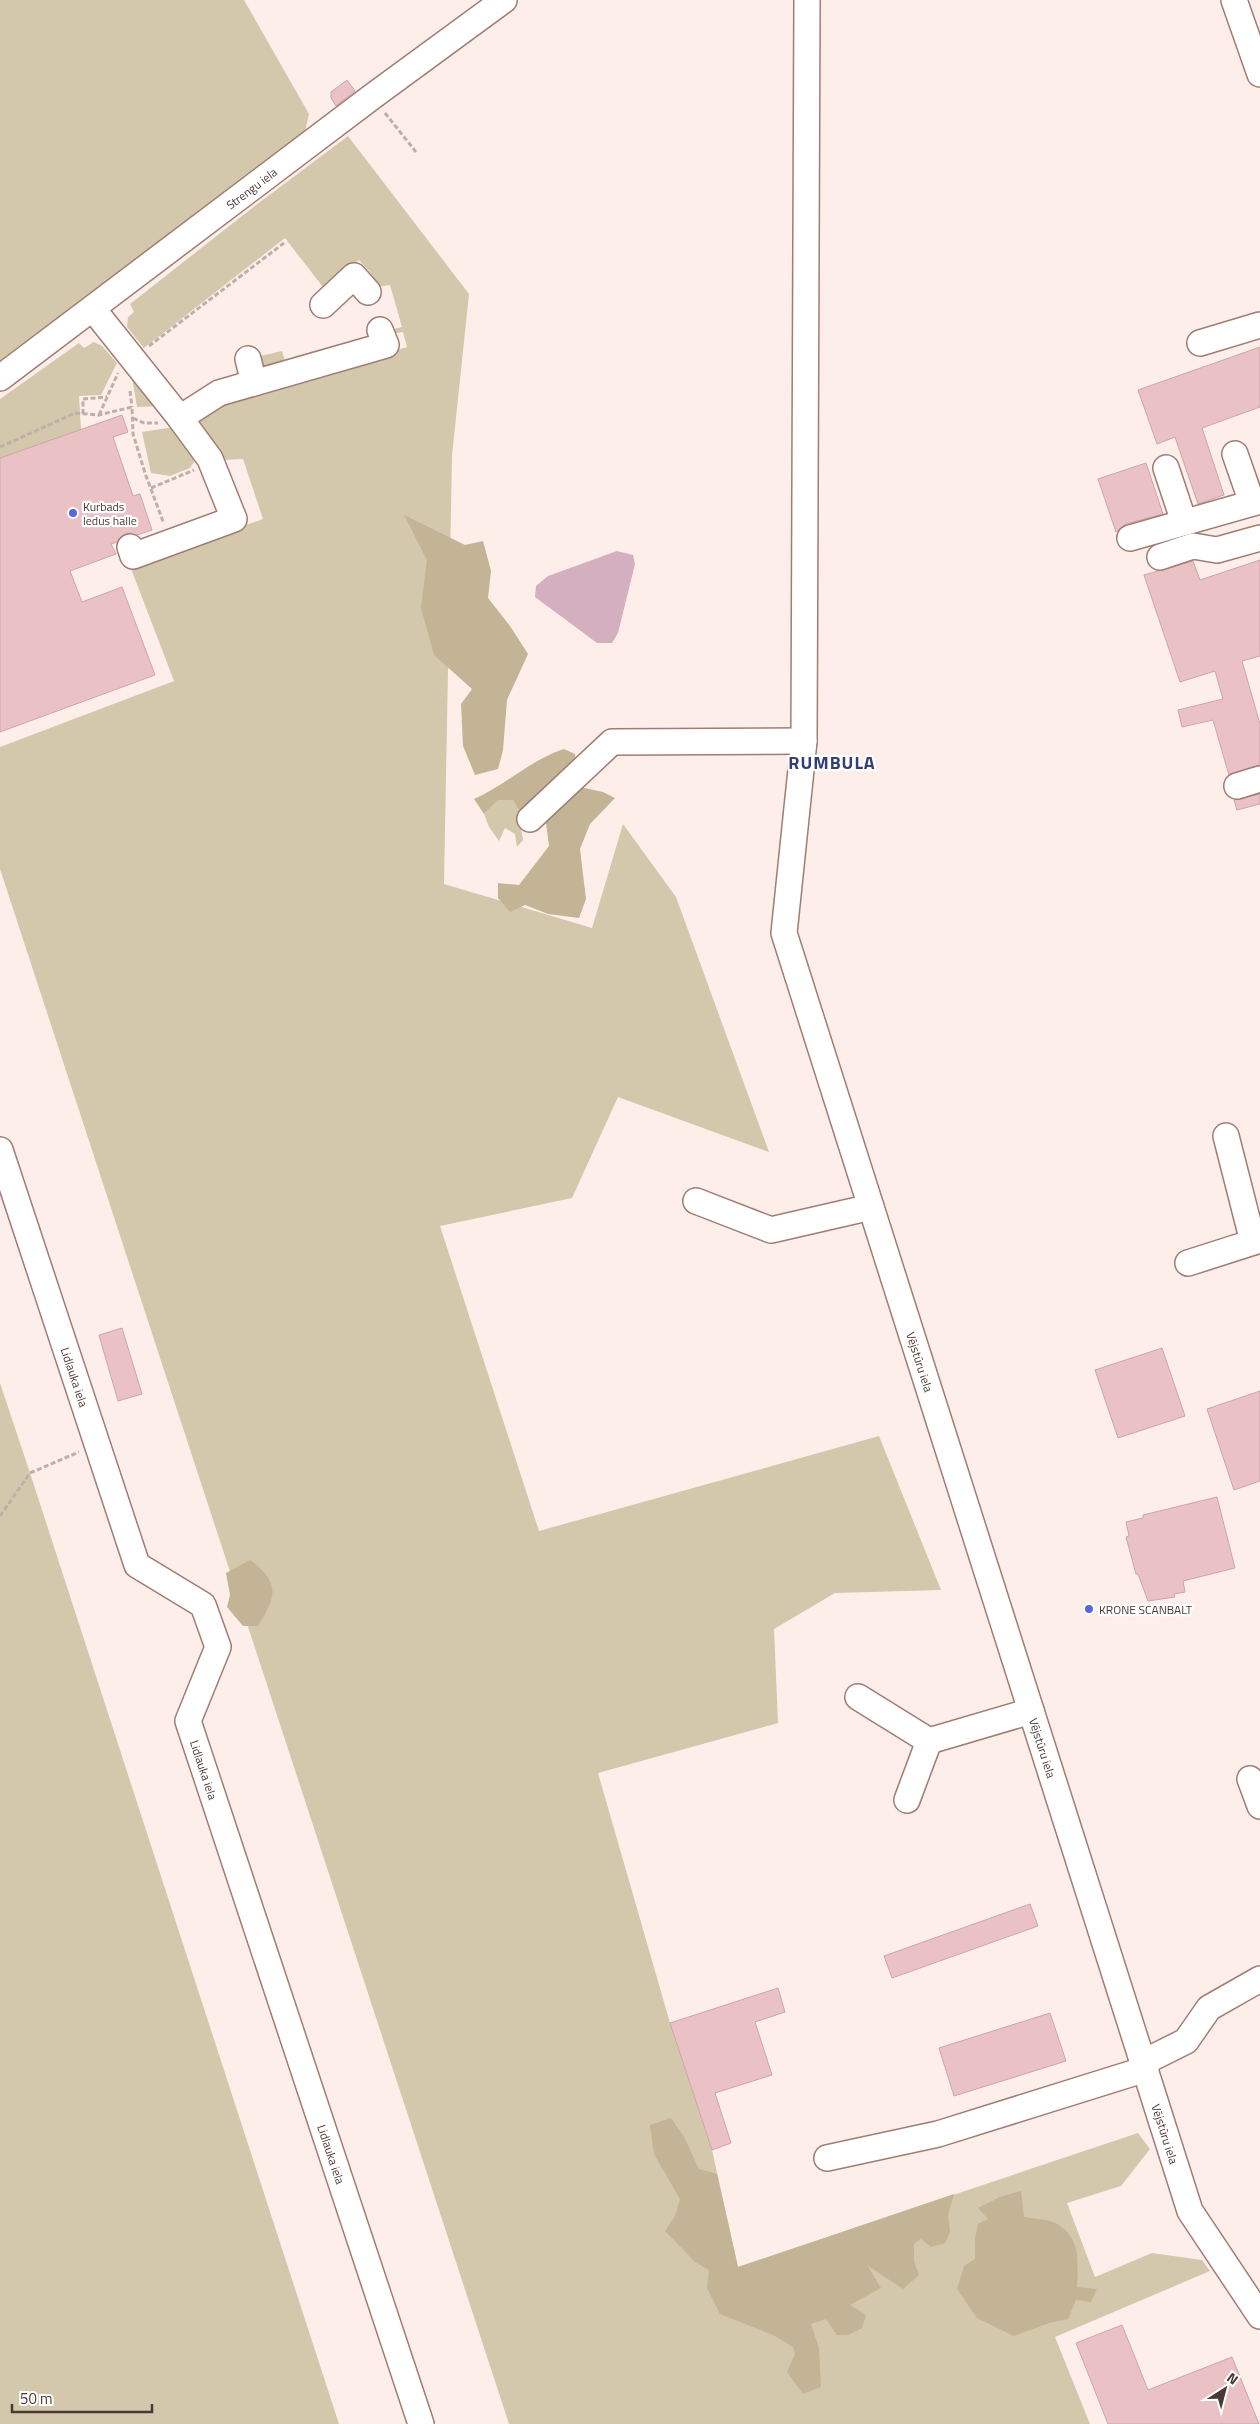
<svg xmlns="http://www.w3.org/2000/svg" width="1260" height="2424" font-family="'Titillium Web',sans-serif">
	<rect width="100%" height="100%" fill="#feeee9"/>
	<path fill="#d3c8ac" d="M0 0H244L309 114 305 132 0 365Z
		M348 136 469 294 452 456 444 884 592 928 623 824 676 897 769 1152 618 1097 572 1198 440 1226 539 1531 879 1436 941 1590 835 1593 774 1629 778 1723 598 1773 670 2023 712 2150 738 2267 1138 2133 1150 2149 1121 2186 1067 2203 1095 2277 1152 2253 1202 2260 1210 2271 1055 2337 1090 2424H509L0 869V747L174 681 130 566 263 519 243 459 223 460 194 421 218 403 407 347 403 332 391 334 390 330 402 327 390 285 379 287 370 272 359 260 323 287 285 238 144 348 127 327 128 317 134 312 130 304 256 205Z
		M94 342 102 346 117 363 101 395 79 396 81 429 85 438 0 458V399L79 343 84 348Z
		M282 351 286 364 260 370 256 357Z
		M131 372 160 406 137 407Z
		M174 427 194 456V462L190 468 170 476 151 473 142 432Z
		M498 800H513L522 815 521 829 523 840 517 847 515 834 505 828 499 841 489 827 484 814Z
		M0 1383 30 1473 339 2424H0Z"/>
	<path fill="#c2b494" d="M404 515 465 545 483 541 491 571 488 598 510 626 528 654 507 700 503 750 498 769 475 775 463 746 461 704 472 689 434 655 421 608 427 560Z
		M564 749 575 754 576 763 522 815 513 800H498L484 814 474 799C506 785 530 760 564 749Z
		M580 787 603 792 615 798 590 824 580 849 586 899 579 918 548 914 525 905 510 912 498 898V883L519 885 549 846 546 823Z
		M250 1560C280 1582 277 1596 258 1626H243L227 1607 230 1595 226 1573Z
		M671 2118 684 2137 699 2169 717 2174 738 2267 954 2194 948 2216 950 2232 945 2243 931 2247 921 2239 914 2244V2261L919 2275 903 2289 867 2265 881 2288 850 2305 866 2315 862 2328 848 2335H837L826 2319 811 2324 819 2348 821 2387 803 2394 787 2372 795 2354 793 2347 775 2336 720 2314 707 2288 709 2270 695 2262 665 2231 675 2216 680 2199 654 2154 650 2125Z
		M1021 2191 1024 2217C1034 2219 1050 2219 1059 2225 1081 2239 1078 2264 1077 2287L1097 2289 1091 2302 1076 2300 1068 2319 1049 2323 1014 2336 977 2318 957 2289 964 2266 975 2259V2238L978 2224 988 2219 978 2208 1000 2197Z"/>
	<path fill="#d3afc0" d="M617 551 633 555 635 564 618 633 612 643H597L535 597 536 586 548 576Z"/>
	<path fill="#eac1c4" stroke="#cda5a8" d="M347 80 355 91 336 106 331 98V92Z
		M1260 347V407L1202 428 1224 495 1198 504 1175 437 1157 444 1138 390Z
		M122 415 128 432 113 437 133 496 140 494 152 530 137 535 125 534 117 542 111 544 116 554 70 571 82 602 122 587 155 675 0 732V458Z
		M1146 463 1163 514 1126 524 1116 532 1098 479Z
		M1260 560V656L1242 661 1260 724V765L1229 775 1213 720 1182 727 1178 710 1223 699 1215 671 1180 682 1144 575 1193 561 1200 580Z
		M1260 794V804L1237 810 1234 800Z
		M122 1328 142 1394 118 1401 99 1335Z
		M1162 1348 1185 1416 1118 1438 1095 1370Z
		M1260 1391V1481L1234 1490 1207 1409Z
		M1217 1497 1235 1568 1183 1581 1185 1592 1174 1594 1175 1597 1148 1601 1138 1574H1136L1126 1537 1129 1536 1126 1522 1143 1518V1515Z
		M1030 1904 1038 1926 892 1978 884 1956Z
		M778 1988 785 2012 755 2022 772 2075 715 2093 731 2143 712 2150 670 2023Z
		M1050 2013 1066 2061 954 2096 939 2048Z
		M1122 2325 1148 2390 1232 2357 1259 2424H1108L1076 2343Z"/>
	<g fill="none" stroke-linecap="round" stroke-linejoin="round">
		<defs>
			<g id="minor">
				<path id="s1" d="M807 0 804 741 784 933 1190 2211 1260 2316"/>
				<path d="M1234 0 1260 74"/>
				<path d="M323 305 354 276 368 292"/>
				<path d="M93 309 180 418 210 459 234 519 133 556 130 547"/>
				<path d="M1200 343 1260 325"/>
				<path d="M248 359 254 383"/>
				<path id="s2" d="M0 378 373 96 504 0"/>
				<path d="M180 418 219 393 386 345 380 330"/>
				<path d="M1235 454 1252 503"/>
				<path d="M1166 468 1184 522"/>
				<path d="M1130 538 1260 501"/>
				<path d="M1160 557 1193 546 1217 550 1260 538"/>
				<path d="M1237 786 1260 779"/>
				<path d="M530 819 612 742 804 741"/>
				<path d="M1226 1136 1253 1242"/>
				<path id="s3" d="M0 1150 137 1565 203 1605 218 1647 188 1721 421 2424"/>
				<path d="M696 1201 771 1230 871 1207"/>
				<path d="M1188 1263 1260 1240"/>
				<path d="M858 1697 929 1741 1031 1711"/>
				<path d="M1250 1779 1260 1806"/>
				<path d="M907 1800 929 1741"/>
				<path d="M1144 2062 1186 2041 1209 2008 1260 1979"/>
				<path d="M827 2158 938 2134 1146 2069"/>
			</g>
		</defs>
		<use href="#minor" stroke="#a07d72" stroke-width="28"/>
		<path stroke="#bfafaa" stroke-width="3" stroke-dasharray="5 2.5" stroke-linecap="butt" d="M385 113 416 152
			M149 346 284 243
			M130 391 132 407
			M83 414V399L107 397
			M99 415 118 373
			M133 418 144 423H158
			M0 447 75 413 99 415 132 407 133 434 145 473 164 524
			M151 488 194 470
			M0 1516 30 1473 79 1452"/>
		<use href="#minor" stroke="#fff" stroke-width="25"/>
	</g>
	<g fill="#5369df" stroke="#fff" stroke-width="2">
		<circle cx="73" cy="513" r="5"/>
		<circle cx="1089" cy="1609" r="5"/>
	</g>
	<g text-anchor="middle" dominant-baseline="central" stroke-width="4.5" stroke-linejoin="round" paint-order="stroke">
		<g font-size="12" fill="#483934" stroke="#fff">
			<text stroke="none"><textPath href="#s2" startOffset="315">Strengu iela</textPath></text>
			<text stroke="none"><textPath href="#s1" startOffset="1384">Vējstūru iela</textPath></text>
			<text stroke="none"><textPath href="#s3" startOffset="239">Lidlauka iela</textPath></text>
			<text stroke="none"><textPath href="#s1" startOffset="1789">Vējstūru iela</textPath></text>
			<text stroke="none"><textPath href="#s3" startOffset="690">Lidlauka iela</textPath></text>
			<text stroke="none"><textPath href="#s1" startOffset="2194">Vējstūru iela</textPath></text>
			<text stroke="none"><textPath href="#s3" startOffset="1095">Lidlauka iela</textPath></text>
		</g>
		<g font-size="12" fill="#483934" stroke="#fff" text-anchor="start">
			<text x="83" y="506">Kurbads<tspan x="83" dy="14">ledus halle</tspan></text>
			<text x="1099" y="1609">KRONE SCANBALT</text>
		</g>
		<g font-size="18" font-weight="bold" letter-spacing="1" fill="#323f79" stroke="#fff">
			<text x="832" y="762">RUMBULA</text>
		</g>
	</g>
	<g transform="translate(1225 2389) rotate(36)" stroke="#ffffff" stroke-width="4" paint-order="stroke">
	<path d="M0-4L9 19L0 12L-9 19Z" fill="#483934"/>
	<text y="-8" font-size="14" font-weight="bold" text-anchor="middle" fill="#483934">N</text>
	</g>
	<path d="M12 2404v8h140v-8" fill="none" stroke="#483934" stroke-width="2.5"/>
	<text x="20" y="2404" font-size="15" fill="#483934" stroke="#ffffff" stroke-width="4" paint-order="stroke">50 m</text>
</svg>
